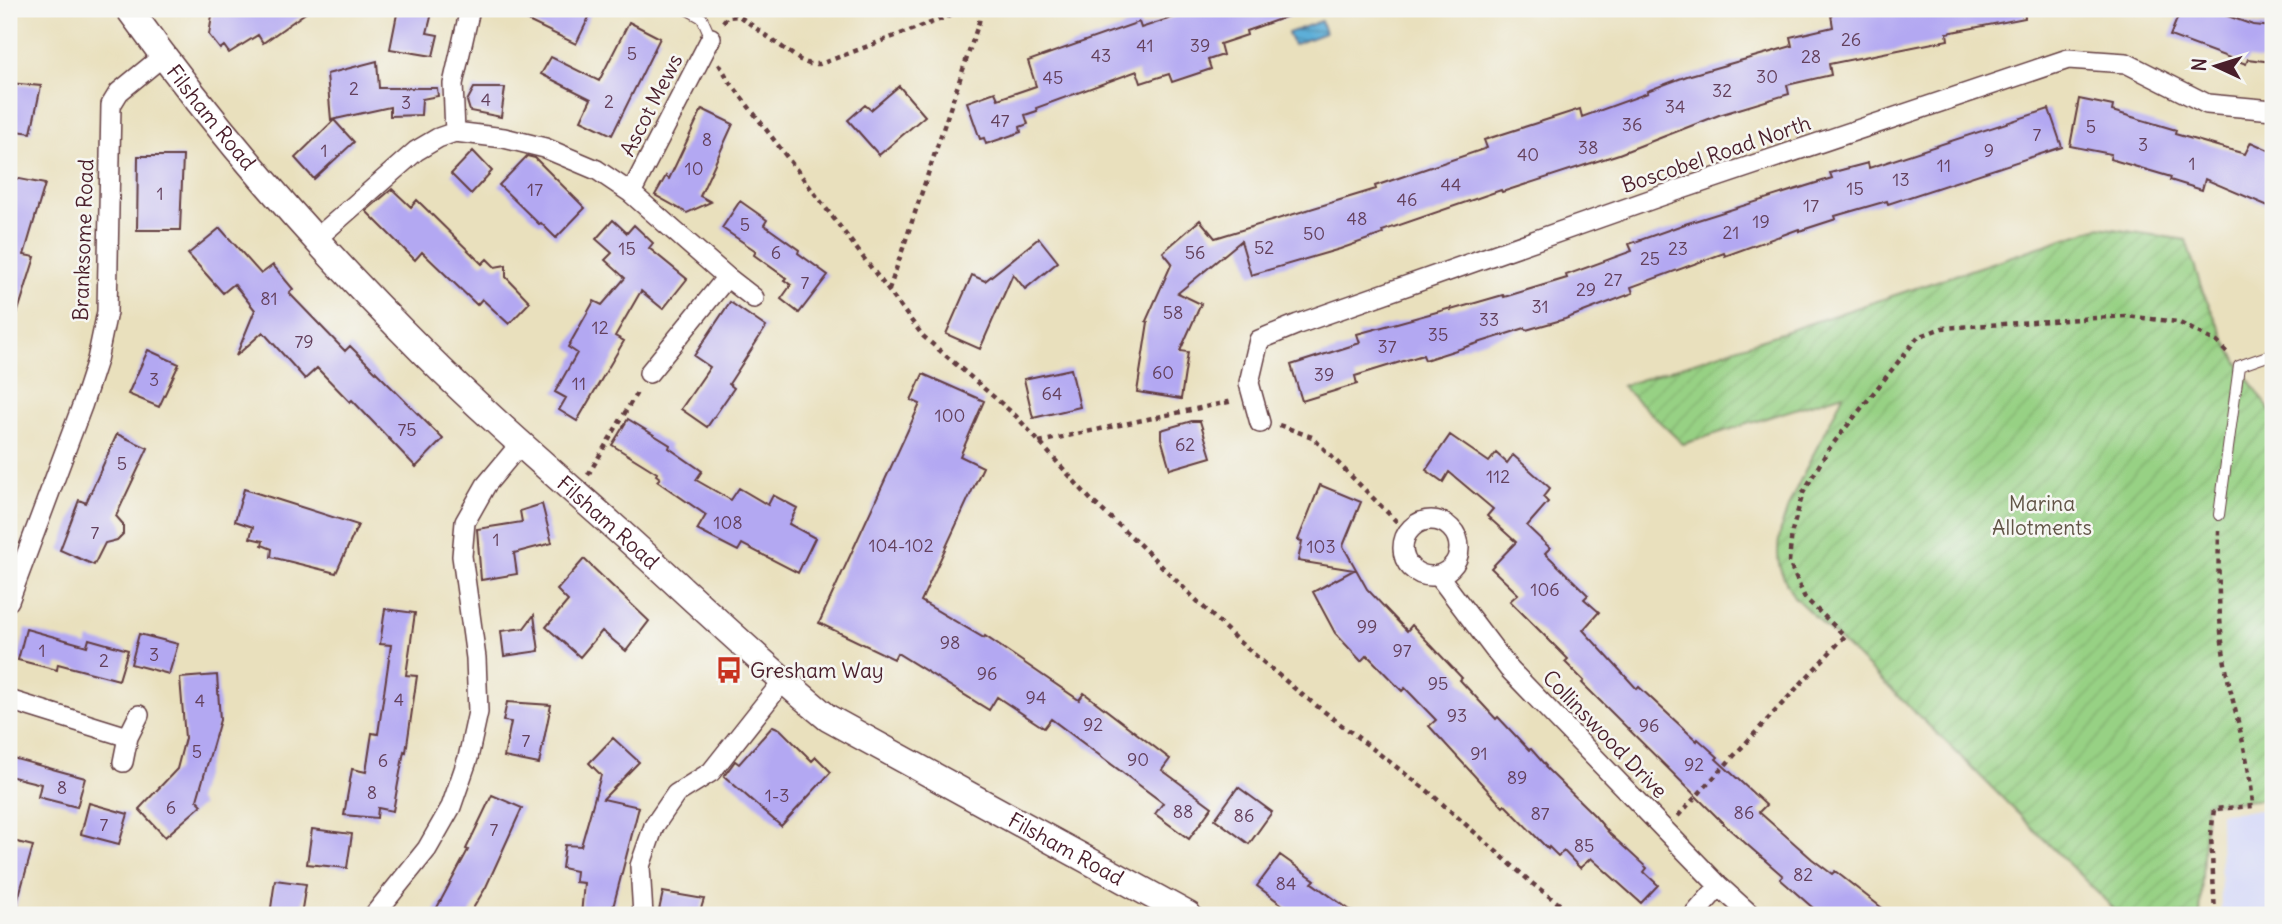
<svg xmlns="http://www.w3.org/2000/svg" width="2282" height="924" font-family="Delius,sans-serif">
	<defs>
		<pattern id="garden-furrows" width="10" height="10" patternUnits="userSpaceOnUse" patternTransform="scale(1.75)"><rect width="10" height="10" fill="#97d184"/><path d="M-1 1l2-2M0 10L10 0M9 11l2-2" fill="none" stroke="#84b372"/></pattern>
		<pattern id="water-rules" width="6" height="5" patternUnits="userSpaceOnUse" patternTransform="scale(1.75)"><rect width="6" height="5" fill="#5dafd8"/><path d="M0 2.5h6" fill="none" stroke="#4f8eaf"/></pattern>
	</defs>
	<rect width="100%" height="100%" fill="#f6f6f2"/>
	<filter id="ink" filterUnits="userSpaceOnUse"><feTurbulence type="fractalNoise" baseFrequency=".0143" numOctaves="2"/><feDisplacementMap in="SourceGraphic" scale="14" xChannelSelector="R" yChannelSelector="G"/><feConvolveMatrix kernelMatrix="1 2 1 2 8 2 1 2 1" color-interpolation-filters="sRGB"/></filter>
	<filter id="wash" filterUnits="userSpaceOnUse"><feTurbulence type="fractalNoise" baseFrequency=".00686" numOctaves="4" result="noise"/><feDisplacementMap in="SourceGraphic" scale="28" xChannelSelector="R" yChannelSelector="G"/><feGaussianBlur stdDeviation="1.57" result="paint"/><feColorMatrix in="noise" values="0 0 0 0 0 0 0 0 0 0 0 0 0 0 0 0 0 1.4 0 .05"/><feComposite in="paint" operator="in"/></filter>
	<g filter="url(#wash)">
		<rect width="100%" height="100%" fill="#e9e0bd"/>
		<path fill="#d4d8f9" d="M2273 809V915H2221L2220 813Z"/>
		<path fill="url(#garden-furrows)" stroke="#707858" stroke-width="2" d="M2099 227 2186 240 2203 293 2232 353 2273 415V799L2206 803 2200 915H2120L1947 743 1794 597C1789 588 1783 578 1780 568 1766 521 1826 440 1843 394L1683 444 1622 386Z"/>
		<path fill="url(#water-rules)" stroke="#546782" stroke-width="2" d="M1321 21 1325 33 1293 45 1288 33Z"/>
		<g id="blocks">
			<path fill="#b3a8f2" d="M213 9H311L263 43 258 35 229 53 224 46 220 49 209 35Z
				M398 9H433L427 33 438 35 433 56 390 49Z
				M503 9H593L576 44Z
				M1175 9H1299L1300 12 1246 31 1247 35 1220 44 1223 55 1208 60 1211 69 1172 82 1169 74 1141 83 1137 71 1036 108 1037 111 1025 115 1028 124 1020 127 1021 132 986 144 984 138 980 139 967 102 995 92 998 99 1036 86 1028 61 1139 22 1141 28 1177 16Z
				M1830 9H2024L2025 18 1947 33 1948 40 1829 64 1831 75 1787 85 1789 94 1719 115 1619 154 1502 192 1501 190 1382 231 1383 234 1340 249 1251 275 1241 241 1178 293 1201 304 1180 351 1188 352 1181 399 1137 392 1148 322 1146 321 1172 263 1163 252 1200 220 1215 238 1376 189 1375 186 1487 148 1484 140 1580 109 1582 117 1648 93 1647 91 1687 76 1792 46 1790 37 1833 27Z
				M2181 9H2208L2253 25 2273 27V62L2248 59 2246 64 2170 36Z
				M629 22 660 38 612 135 581 120 591 99 541 74 551 57 599 81Z
				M377 61 379 88H437L438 96 422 99 421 115 390 116V107L331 120 327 74Z
				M9 83 41 86 31 133 9 130Z
				M899 86 925 116 879 155 848 120 865 105 871 110Z
				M474 88H505L501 117 470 111 467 101Z
				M2079 99 2113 106 2112 111 2176 130 2175 134 2245 154 2251 142 2273 152V208L2205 179 2202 190 2170 180 2171 177 2110 159 2111 154 2070 146Z
				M702 109 733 124 700 196 711 202 687 213 655 195 666 176 669 179Z
				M2049 109 2062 147 1888 204 1887 201 1835 216 1836 219 1799 231V229L1725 256 1724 253 1631 287 1633 293 1565 319 1526 330 1525 328 1425 360 1423 355 1355 376 1357 384 1302 401 1291 365 1360 343 1357 334 1451 308V310L1503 295 1504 297 1567 278 1566 275 1632 251 1629 244 1685 224 1832 178 1830 173 1868 163 1869 168Z
				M334 120 354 142 314 179 295 158Z
				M473 151 492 171 471 194 451 174Z
				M138 156H183L180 230H137Z
				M527 156 535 158 585 208 556 238 541 223 539 224 499 185Z
				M9 177 45 184 24 255 35 257 13 327 9 326Z
				M392 189 411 207 417 200 482 264 487 259 495 267 506 265V277L530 302 509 324 482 299 477 305 422 252 415 260 366 211Z
				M740 201 767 220 764 225 799 250 798 253 828 275 799 313 781 299 791 285 784 280 786 278 754 255 756 251 722 228Z
				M613 220 627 233 634 225 653 243 649 248 687 279 663 309 641 291 615 336 624 341 577 421 559 410 566 398 555 392 577 353 568 347 594 301 602 305 625 278 605 260 612 253 596 239Z
				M220 228 261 274 273 265 293 289 289 293 345 351 350 346 443 439 416 467 352 400 350 402 317 368 305 379 263 332 236 356 255 310 234 284 223 293 188 254Z
				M1039 238 1058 262 1025 289 1013 274 980 349 946 334 972 275 985 281Z
				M730 302 766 327 729 384 734 388 707 427 681 409 710 367 694 356Z
				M148 350 179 364 159 407 128 394Z
				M1071 369 1080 407 1033 418 1024 379Z
				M923 374 984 401 960 456 983 467 921 601 984 638 985 636 1079 700 1084 693 1170 759 1162 770 1212 807 1189 839 1155 814 1163 803 1051 719 1044 728 997 697 989 710 897 653 894 659 819 623 920 404 911 400Z
				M628 419 670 445 669 448 702 471 696 480 731 500 739 488 768 505 773 495 797 508 789 524 815 538 798 573 742 544 738 551 697 530 706 515 657 481 660 478 656 475 657 473 612 445Z
				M1192 421H1200L1211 457 1170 469 1161 438V430Z
				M117 434 148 448 116 516 123 524V534L117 540 105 543 94 565 60 550 79 500 86 503Z
				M1450 435 1489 462 1496 453 1507 463 1513 455 1550 488 1543 497 1548 502 1527 526 1550 548 1545 553 1588 595 1584 599 1599 612 1583 630 1637 689 1639 687 1697 741 1698 739 1718 757 1716 759 1766 805 1759 812 1812 859 1832 874 1835 871 1891 915H1821L1780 879 1783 876 1728 828 1582 683 1584 681 1565 662 1568 659 1510 601 1518 594 1491 568 1516 542 1487 516 1493 509 1449 472 1443 482 1426 470Z
				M1320 485 1361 502 1343 546 1367 589 1407 631 1412 625 1462 678 1460 680 1496 719 1498 717 1529 750 1531 749 1546 766 1545 767 1595 816 1610 834 1647 868 1644 872 1658 885 1641 903 1591 858 1580 868 1564 851 1558 856 1549 847 1548 849 1505 805 1503 807 1429 726 1436 720 1405 688 1402 691 1367 655 1361 661 1335 633 1313 592 1354 570 1298 561 1302 541 1298 540Z
				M244 489 358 525 336 573 271 557 272 549 262 545 263 541 250 538 253 527 235 521Z
				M542 504 552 543 514 553 517 574 481 580 477 529 522 522 520 511Z
				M584 559 649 621 626 651 602 631 580 657 546 627 568 601 557 590Z
				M385 609 415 613 406 675 417 676 406 752 404 751 393 811 378 808 377 818 344 815 352 769 366 772 372 733 378 734 391 645 380 644Z
				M534 615 539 651 504 656 501 631 524 628Z
				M26 629 87 646 89 639 128 650 119 680 58 664 57 670 18 660Z
				M139 634 178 644 169 674 131 664Z
				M217 675 220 720 197 800 202 805 165 837 139 809 177 769 185 738 180 678Z
				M507 702 551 705 539 764 504 757 511 722 503 721Z
				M773 726 780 729 812 761 816 757 831 772 781 826 724 776 735 761 739 764Z
				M613 738 639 762 603 799 639 807 611 915H581L584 883 575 882 576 871 562 868 565 845 581 846 601 775 589 763Z
				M9 757 85 778 77 807 38 797 41 784 9 776Z
				M1238 787 1272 812 1249 844 1215 819Z
				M492 795 522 808 486 887 469 915H433L468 850 466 849Z
				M89 803 128 814 119 844 81 834Z
				M312 829 352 834 347 868 307 864Z
				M9 840 33 846 14 913 9 912Z
				M1280 855 1315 880 1312 883 1357 915H1296L1257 886Z
				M275 880 306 884 301 915H270Z
				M663 892 704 899 699 915H658Z"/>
		</g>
	</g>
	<g filter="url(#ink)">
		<use href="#blocks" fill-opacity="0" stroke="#623c41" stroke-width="2"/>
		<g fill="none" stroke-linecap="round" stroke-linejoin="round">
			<defs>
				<path id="lane" d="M686 9 702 18 711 38
					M2219 515 2239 366 2273 354"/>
				<path id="street" d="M455 132 453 84 470 9
					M631 193 711 38
					M316 239 416 151 438 138 455 132 504 138 545 148 597 170 631 193 727 277 754 298
					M649 373 727 277
					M1260 423 1249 383 1259 340 1298 324 1661 196 2068 59 2126 63 2207 104 2273 110
					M1403 548a28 28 0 1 1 56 0a28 28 0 1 1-56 0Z
					M1438 575 1509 669 1719 886 1751 915
					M9 601 82 406 97 360 107 312 111 105 119 92 163 56
					M9 700 128 737
					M123 762 128 737 139 715
					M374 915 427 849 451 807 468 758 478 712 476 658 462 556 465 522 486 485 520 444
					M643 915 640 866 654 826 676 794 711 772 783 681
					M1694 915 1719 886"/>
				<g id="secondary">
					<path id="s1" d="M129 9C217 132 317 246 424 353 484 413 548 468 611 524 684 589 752 656 828 718L1188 915"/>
				</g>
			</defs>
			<use href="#lane" stroke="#623c41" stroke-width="12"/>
			<use href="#street" stroke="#623c41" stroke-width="22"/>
			<use href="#secondary" stroke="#623c41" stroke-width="29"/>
			<path stroke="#623c41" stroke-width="4.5" stroke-dasharray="5 5" stroke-linecap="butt" d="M723 22 727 17 739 16 800 60 809 64H820L968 9
				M719 64 730 82 923 336 1016 416 1092 501 1135 540 1236 639 1300 693 1429 792 1533 884 1574 915
				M889 290 979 22 981 9
				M1279 425 1312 437 1408 533
				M1039 442 1233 401
				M588 475 639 389
				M1678 816 1845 636 1805 598 1789 562 1792 531 1803 493 1828 450 1918 337 1942 328 2126 316 2178 322 2217 342 2229 355
				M2215 915 2211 835 2214 809 2253 806C2250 761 2236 718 2227 674 2218 631 2218 575 2219 530"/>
			<use href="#lane" stroke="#fff" stroke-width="10"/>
			<use href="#street" stroke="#fff" stroke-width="19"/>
			<use href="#secondary" stroke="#fff" stroke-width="26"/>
		</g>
	</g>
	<defs>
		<symbol id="bus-bare" viewBox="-9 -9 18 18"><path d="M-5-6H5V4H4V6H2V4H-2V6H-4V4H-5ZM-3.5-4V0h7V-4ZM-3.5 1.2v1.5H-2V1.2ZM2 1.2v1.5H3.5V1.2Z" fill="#c8321e" stroke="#f6f6f2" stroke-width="2.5" paint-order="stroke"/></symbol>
	</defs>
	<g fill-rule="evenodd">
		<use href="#bus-bare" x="710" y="651" width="38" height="38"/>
	</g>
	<g text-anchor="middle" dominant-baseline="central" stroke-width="5" stroke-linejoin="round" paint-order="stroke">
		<g font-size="18" fill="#64415d">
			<text x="1851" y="39">26</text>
			<text x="1145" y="45">41</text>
			<text x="1200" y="45">39</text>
			<text x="632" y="53">5</text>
			<text x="1101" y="55">43</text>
			<text x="1811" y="56">28</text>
			<text x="1767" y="76">30</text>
			<text x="1053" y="77">45</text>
			<text x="354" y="88">2</text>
			<text x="1722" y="90">32</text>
			<text x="486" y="99">4</text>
			<text x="609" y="101">2</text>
			<text x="406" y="102">3</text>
			<text x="1675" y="106">34</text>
			<text x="1000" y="120">47</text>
			<text x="1632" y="124">36</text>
			<text x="2091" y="126">5</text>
			<text x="2037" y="134">7</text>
			<text x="707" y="139">8</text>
			<text x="2143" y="144">3</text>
			<text x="1588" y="147">38</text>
			<text x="324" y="150">1</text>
			<text x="1989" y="150">9</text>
			<text x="1528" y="154">40</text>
			<text x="2192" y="163">1</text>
			<text x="1944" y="165">11</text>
			<text x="694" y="168">10</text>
			<text x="1901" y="179">13</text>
			<text x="1451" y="184">44</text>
			<text x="1855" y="188">15</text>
			<text x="535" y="189">17</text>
			<text x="160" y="193">1</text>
			<text x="1407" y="199">46</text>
			<text x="1811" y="205">17</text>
			<text x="1357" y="218">48</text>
			<text x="1761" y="221">19</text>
			<text x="745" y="224">5</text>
			<text x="1731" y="232">21</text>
			<text x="1314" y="233">50</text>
			<text x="1264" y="247">52</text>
			<text x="627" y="248">15</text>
			<text x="1678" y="248">23</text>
			<text x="776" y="252">6</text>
			<text x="1195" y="252">56</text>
			<text x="1650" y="258">25</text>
			<text x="1613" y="279">27</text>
			<text x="805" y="282">7</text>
			<text x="1586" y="289">29</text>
			<text x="269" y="298">81</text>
			<text x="1540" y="306">31</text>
			<text x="1173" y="312">58</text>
			<text x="1489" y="319">33</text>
			<text x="600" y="327">12</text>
			<text x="1438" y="334">35</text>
			<text x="304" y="341">79</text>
			<text x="1387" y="346">37</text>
			<text x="1163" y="372">60</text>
			<text x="1324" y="374">39</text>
			<text x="154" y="379">3</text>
			<text x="579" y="383">11</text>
			<text x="1052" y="393">64</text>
			<text x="950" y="415">100</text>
			<text x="407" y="429">75</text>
			<text x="1185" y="444">62</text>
			<text x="122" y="463">5</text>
			<text x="1498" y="476">112</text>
			<text x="728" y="522">108</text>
			<text x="95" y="532">7</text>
			<text x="496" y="539">1</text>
			<text x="901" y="545">104-102</text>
			<text x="1321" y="546">103</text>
			<text x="1545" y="589">106</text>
			<text x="1367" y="626">99</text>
			<text x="950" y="642">98</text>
			<text x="42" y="650">1</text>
			<text x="1402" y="650">97</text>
			<text x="154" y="654">3</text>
			<text x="104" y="660">2</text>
			<text x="987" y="673">96</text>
			<text x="1438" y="683">95</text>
			<text x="1036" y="697">94</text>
			<text x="399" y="699">4</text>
			<text x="200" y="700">4</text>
			<text x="1457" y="715">93</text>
			<text x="1093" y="724">92</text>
			<text x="1649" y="725">96</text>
			<text x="526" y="740">7</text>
			<text x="197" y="751">5</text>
			<text x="1479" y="753">91</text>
			<text x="1138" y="759">90</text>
			<text x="383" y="760">6</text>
			<text x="1694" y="764">92</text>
			<text x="1517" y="777">89</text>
			<text x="62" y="787">8</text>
			<text x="372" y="792">8</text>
			<text x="777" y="795">1-3</text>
			<text x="171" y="807">6</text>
			<text x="1183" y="811">88</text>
			<text x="1744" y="812">86</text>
			<text x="1540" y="813">87</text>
			<text x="1244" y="815">86</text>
			<text x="104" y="824">7</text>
			<text x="494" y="829">7</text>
			<text x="1584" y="845">85</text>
			<text x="1803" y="874">82</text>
			<text x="1286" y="883">84</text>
		</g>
		<g font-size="21" fill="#4a1f2b" stroke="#f6f6f2">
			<text transform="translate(651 105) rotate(-63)">Ascot Mews</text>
			<text stroke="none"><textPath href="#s1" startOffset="136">Filsham Road</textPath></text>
			<text transform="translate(1716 154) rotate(-19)">Boscobel Road North</text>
			<text transform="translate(83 240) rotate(-88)">Branksome Road</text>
			<text stroke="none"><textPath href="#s1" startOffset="704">Filsham Road</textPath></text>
			<text transform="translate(1605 734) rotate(46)">Collinswood Drive</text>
			<text stroke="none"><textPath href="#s1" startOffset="1270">Filsham Road</textPath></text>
		</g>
		<g font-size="21" fill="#615446" stroke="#f6f6f2">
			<text x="2042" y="503">Marina<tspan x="2042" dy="24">Allotments</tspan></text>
		</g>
		<g font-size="21" fill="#4a1f2b" stroke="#f6f6f2" text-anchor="start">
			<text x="750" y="670">Gresham Way</text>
		</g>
	</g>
	<rect width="2282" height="924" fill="none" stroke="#f6f6f2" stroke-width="35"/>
	<g transform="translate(2216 66) rotate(274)" stroke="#f6f6f2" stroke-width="5" paint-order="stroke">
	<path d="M0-5L12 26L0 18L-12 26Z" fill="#4a1f2b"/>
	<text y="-10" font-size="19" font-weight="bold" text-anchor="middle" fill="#4a1f2b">N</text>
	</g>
</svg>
